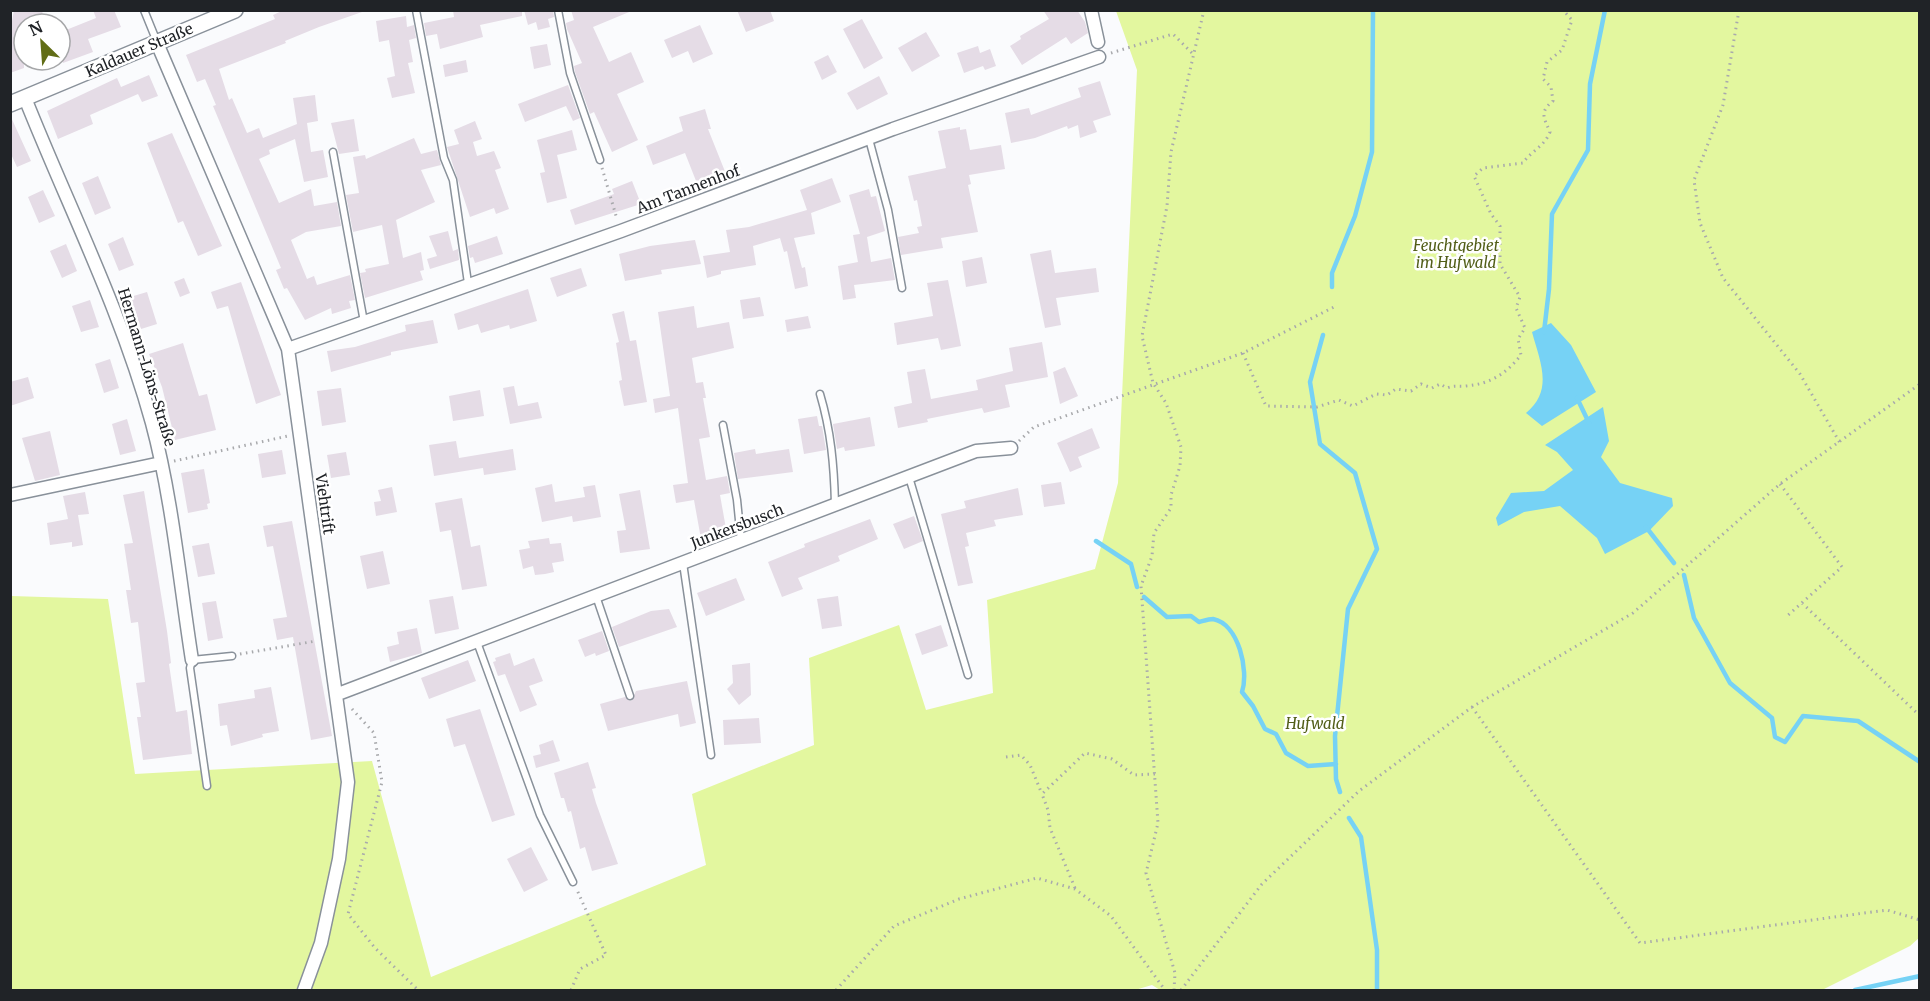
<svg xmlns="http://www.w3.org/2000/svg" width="1930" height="1001" font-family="Merriweather,serif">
	<rect width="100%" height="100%" fill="#fafbfd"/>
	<path fill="#e3f79f" d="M1116 11H1919L1920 937 1910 946 1822 990H1160L1152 985 1135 990H11V596L108 599 135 774 372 761 431 977 706 865 692 794 814 745 809 658 899 625 926 710 993 693 987 600 1095 569 1118 483 1137 70Z"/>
	<path fill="#76d2f5" d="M1551 323 1571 345 1596 392 1542 426 1526 413C1554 390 1540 362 1532 332Z
		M1603 407 1609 441 1601 457 1620 483 1672 498 1673 506 1649 531 1605 554 1597 538 1560 506 1524 512 1498 526 1496 518 1511 493 1544 491 1573 470 1557 452 1545 445Z"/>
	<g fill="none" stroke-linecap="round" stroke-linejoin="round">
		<path stroke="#76d2f5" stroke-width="4.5" d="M1332 287V273L1355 216 1372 152 1373 10
			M1544 332 1549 289 1552 214 1588 150 1590 84 1605 10
			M1323 335 1310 382 1320 444 1355 473 1377 549 1348 609 1335 736 1336 779 1340 792
			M1577 398 1589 423
			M1646 527 1674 563
			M1096 541 1131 564 1137 587
			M1684 575 1694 618 1730 683 1772 718 1775 737 1785 742 1803 716 1858 721 1920 762
			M1144 597 1167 617 1191 616 1199 622C1203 621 1209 619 1213 619 1239 624 1249 671 1242 692L1253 706 1265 729 1276 734 1286 753 1308 766 1336 764
			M1349 818 1361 837 1377 950V990
			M1855 990 1920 976"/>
	</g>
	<path fill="#e5dce6" d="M14 10H43L40 24H24V68L10 73V32Z
		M93 10H114L121 27 88 39 93 52 63 63 60 47 66 44 61 32 96 18Z
		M284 10 362 12 319 27 285 41 286 43 219 69 229 100 232 98 247 133 259 128 263 138 297 124 293 98 315 95 318 121 307 123 311 152 323 150 328 177 304 182 295 139 269 150 270 154 259 159 279 203 311 189 314 206 337 202 341 226 306 232 291 240 307 279 314 276 317 285 350 275 355 300 349 301 351 308 332 314 331 308 305 320 287 288 284 289 276 270 281 268 213 106 216 105 205 79 197 82 186 55 275 19 273 15Z
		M453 10H522V16L480 25 483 37 440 49 437 34 426 36 424 23 454 17Z
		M524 10H553L554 17 548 19 550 27 538 30 536 22 528 25Z
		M571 10H634L593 27 609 62 631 52 644 82 617 94 638 140 612 152 594 112 590 114 575 72 574 66 582 63 567 29 566 23 574 20Z
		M737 10H770L774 21 746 32Z
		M1043 10H1077L1085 22 1088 33 1071 44 1066 37 1022 65 1010 46 1021 39 1020 36 1049 19Z
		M406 16 407 27 414 25 416 38 409 40 413 62 408 63 415 93 392 98 387 78 395 76 389 40 379 42 376 21Z
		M862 19 883 58 864 69 843 29Z
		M700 25 713 54 693 63 688 51 672 58 664 40Z
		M926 32 940 56 912 72 898 48Z
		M547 44 551 65 534 69 530 47Z
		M978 46 980 53 990 49 996 66 985 70 983 66 964 73 957 53Z
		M828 55 837 72 822 80 814 62Z
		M466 60 468 72 445 77 443 65Z
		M149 75 158 96 142 102 138 94 90 115 93 124 58 139 47 111 117 78 121 87Z
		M879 76 888 94 857 110 847 93Z
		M1100 81 1111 115 1093 121 1097 132 1080 138 1078 125 1068 129 1067 126 1035 138 1011 143 1005 113 1029 108 1031 115 1081 97 1078 88Z
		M568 85 580 118 573 121 566 106 525 122 518 104Z
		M705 109 711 129H708L726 174 710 180 712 186 700 191 685 153 653 165 646 146 683 131 679 117Z
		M10 115 31 161 17 167 10 152Z
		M354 119 359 151 339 154 331 123Z
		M475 121 482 139 473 142 477 156 494 151 501 168 495 170 509 209 496 214 494 208 470 217 447 147 459 144 454 130Z
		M960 127V130L966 129 970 150 1001 145 1005 169 969 175 971 184 968 185 978 232 941 238 943 248 901 255 898 237 919 233 917 227 922 226 917 200 914 201 908 176 946 168 938 131Z
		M572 130 577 150 557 155 567 198 547 203 540 173 545 172 537 140Z
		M172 133 222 246 198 256 183 221 178 223 147 143Z
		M414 138 421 154 437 150 441 165 421 170 435 202 396 220 403 258 421 252 424 270 420 271 423 280 365 298 360 273 366 272 365 269 389 264 382 225 353 232 346 195 359 193 353 157 365 155 366 159Z
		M98 176 111 208 95 215 82 183Z
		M832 178 841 202 811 213 815 234 794 238 802 268 805 267 808 286 795 289 787 251 784 252 780 238 753 246 756 265 721 271V274L707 278 703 256 730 252 726 230 749 227 807 210 800 190Z
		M632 181 641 204 575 225 570 210 614 194 612 189Z
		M869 189 871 197 876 196 885 231 867 237 871 262 891 258 895 280 854 285 856 298 843 300 838 266 858 262 853 235 860 234 849 195Z
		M43 190 55 216 39 223 28 197Z
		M448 231 453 251 458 249 459 260 430 269 427 259 437 256 429 236Z
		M497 236 503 254 475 263 473 257 470 258 468 246Z
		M123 237 134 265 119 271 108 244Z
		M695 240 701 264 661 270 662 274 625 281 619 254 650 246Z
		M66 244 77 271 62 278 50 251Z
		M1051 250 1055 273 1096 268 1099 292 1056 298 1061 325 1045 328 1030 254Z
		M982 257 987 283 966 287 962 261Z
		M581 268 587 286 557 297 550 278Z
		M184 278 190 293 180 297 174 282Z
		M948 280 961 346 941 350 938 338 897 345 894 323 933 316 927 283Z
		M241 282 281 395 256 404 228 306 217 309 211 292Z
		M528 289 537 321 510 329 509 325 481 333 478 324 458 330 454 314Z
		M147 292 157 324 141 329 130 297Z
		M760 297 764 316 743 319 740 300Z
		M90 300 99 327 81 332 72 306Z
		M694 306 697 328 729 322 734 348 692 358 696 383 703 382 706 398H703L710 437 699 439 706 480 727 476 730 493 720 495 727 534 701 539 694 500 676 503 673 485 688 483 678 408 655 413 653 399 670 396 658 312Z
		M624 311 630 341 636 340 647 402 624 406 619 381 622 380 616 343 619 342 612 314Z
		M808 316 811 328 787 332 785 320Z
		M433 320 438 343 391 352V355L331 372 327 351 355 347 406 331 405 325Z
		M1042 342 1048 377 1005 385 1010 407 984 413 982 408 927 419 928 422 898 428 894 407 912 403 907 372 925 369 931 399 978 390 976 380 1013 371 1009 348Z
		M183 343 199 396 207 394 216 430 175 440 162 387 149 354Z
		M110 359 119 388 104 393 95 364Z
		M1065 367 1078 396 1060 404 1053 372Z
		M28 377 34 398 10 406V382Z
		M514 386 518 406 538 402 542 418 510 424 503 388Z
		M341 388 346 422 322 426 317 391Z
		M480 390 484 416 453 421 449 396Z
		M817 416 819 426H822L826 450 804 454 798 419Z
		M870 417 875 446 845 451 844 447 837 449 833 424Z
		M127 419 136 451 120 455 112 424Z
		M1092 428 1100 448 1078 457 1082 467 1070 472 1057 443Z
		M50 431 60 475 35 481 22 438Z
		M456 441 459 458 513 449 516 470 484 475 483 468 434 476 429 445Z
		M755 449 756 454 789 449 793 472 738 479 734 453Z
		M282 450 286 474 262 478 258 454Z
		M346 452 350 475 331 478 327 455Z
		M204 469 210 503 207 504 208 509 188 513 181 473Z
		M1061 482 1065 504 1044 507 1041 485Z
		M552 484 555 502 585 497 583 487 595 485 601 517 573 522 572 516 542 522 535 488Z
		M392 487 397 512 376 516 374 502 381 501 378 490Z
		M1018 488 1023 515 994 520 996 526 966 533 969 546 965 547 973 583 958 586 941 514 966 508 964 501Z
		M640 490 650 549 620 553 617 531 626 530 619 494Z
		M144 491 167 631 171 663 169 664 176 712 187 710 192 754 143 760 137 717H141L136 683 145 682 138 622 131 623 126 590H131L124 544 133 543 123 495Z
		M85 492 89 514 78 515 83 545 72 547V542L50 545 47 523 68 519 63 496Z
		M462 498 471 547 480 545 487 586 462 590 451 530 440 532 435 503Z
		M914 516 923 541 904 549 893 524Z
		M870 519 878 539 838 556 840 561 798 578 803 589 782 597 768 562 805 547 804 544Z
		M292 521 332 736 311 740 293 637 277 640 273 619 287 617 273 546 267 547 263 526Z
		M549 538 550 544 561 543 564 561 552 563 554 572 545 574 535 575 533 566 523 569 519 550 530 548 528 541Z
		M209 543 215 574 198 577 192 546Z
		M383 551 390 584 367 589 360 556Z
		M736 578 745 600 706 616 697 593Z
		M453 596 459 629 435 634 429 600Z
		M838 596 842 626 822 629 817 599Z
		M216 601 223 638 208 641 202 603Z
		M669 609 677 627 619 647 612 627 651 611Z
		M941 625 948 646 922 655 915 634Z
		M417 628 422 653 390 662 387 647 399 644 397 632Z
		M602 631 609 651 596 656 595 653 585 657 578 640Z
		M510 653 514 666 534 658 543 681 529 686 537 705 520 712 505 674 498 676 493 662 496 661 495 658Z
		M468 660 476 681 429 699 421 678Z
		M750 663 751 695 739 705 727 689 733 683 732 665Z
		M687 681 696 723 680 727 678 714 608 731 600 704 625 697 631 701 636 691Z
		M271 687 279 731 262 734 263 737 231 746 227 725 220 726 218 704 255 698 254 690Z
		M480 709 515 815 492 822 465 744 454 747 446 719Z
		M759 718 761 743 724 745 723 720Z
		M553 740 560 761 536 768 533 756 541 754 539 745Z
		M588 762 596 788 592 789 596 803 618 864 592 871 585 847 580 849 571 811 568 812 564 798H561L554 773Z
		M531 847 548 880 524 892 507 859Z"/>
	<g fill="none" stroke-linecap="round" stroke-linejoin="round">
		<defs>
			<path id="service" d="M144 10 157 42
				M416 10 444 158 453 180 468 283
				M558 10 570 73 600 160
				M869 139 888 210 902 288
				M333 152 364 322
				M820 394C831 431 834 465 835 504
				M723 425 737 500 741 540
				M909 477 968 675
				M683 563 711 755
				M596 596 630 696
				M477 642 540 815 573 882
				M207 786 190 668 192 660 232 656"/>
			<path id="minor" d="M1091 10 1098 42
				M157 43 288 349 348 782 339 859 321 943 304 990
				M25 98C68 206 121 310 152 423 172 497 180 584 192 660
				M288 349 621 231 893 129 1099 57
				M10 495 161 463
				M338 694 976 451 1011 448"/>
			<path id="tertiary" d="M10 104 235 10"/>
		</defs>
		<use href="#service" stroke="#89919a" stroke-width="9"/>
		<use href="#minor" stroke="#89919a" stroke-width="15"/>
		<use href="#tertiary" stroke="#89919a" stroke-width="18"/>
		<path stroke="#a8a9ac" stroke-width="3" stroke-dasharray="1.5 4.5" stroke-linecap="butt" d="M1739 10 1723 105 1694 180 1700 223 1723 278 1800 374 1840 443
			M1111 53 1173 34 1194 55
			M602 168 617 219
			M1243 353 1266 406 1317 407 1339 400 1353 406 1376 394 1387 395 1396 389 1411 391 1421 384 1432 388 1440 384 1447 388C1455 385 1458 387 1466 386 1490 384 1506 374 1521 355L1518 339 1525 328 1516 308 1520 297 1500 264V226L1491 214 1474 176 1483 168 1523 163C1532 150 1544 147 1550 132 1544 118 1539 112 1553 101L1551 87 1543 79 1547 62 1562 50 1572 20 1563 10
			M1019 441 1034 427 1243 353 1336 306
			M174 461 288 436
			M1780 484 1842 567 1786 617
			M1802 603 1920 716
			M240 654 316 641
			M1472 707 1640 943 1887 910 1920 920
			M352 709 374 733 382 782 348 914 375 948 418 990
			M1006 757 1021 755 1030 765 1042 794
			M1075 888 1050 828 1048 810 1042 794 1085 753 1112 759 1134 775 1155 774
			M571 990 580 969 606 955 577 890
			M836 990 894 926 959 899 1037 878 1075 889 1111 916 1165 990
			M1174 990 1175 973 1146 873 1158 823 1141 586 1152 556 1154 533 1171 508V495L1180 466 1181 447 1166 403 1153 383 1142 336 1167 206 1171 152 1204 10
			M1181 990 1262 884 1359 791 1472 707 1633 613 1780 484 1920 384"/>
		<use href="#service" stroke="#fff" stroke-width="6"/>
		<use href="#minor" stroke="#fff" stroke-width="12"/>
		<use href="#tertiary" stroke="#fff" stroke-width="15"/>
	</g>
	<g text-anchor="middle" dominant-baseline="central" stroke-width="5" stroke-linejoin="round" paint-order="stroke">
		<g font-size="15" fill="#202327" stroke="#fff">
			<text transform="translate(139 50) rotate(-23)">Kaldauer Straße</text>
			<text transform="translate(688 189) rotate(-21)">Am Tannenhof</text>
			<text transform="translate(147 367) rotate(73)">Hermann-Löns-Straße</text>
			<text transform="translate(325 504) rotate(82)">Viehtrift</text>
			<text transform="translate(737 526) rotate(-21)">Junkersbusch</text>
		</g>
		<g font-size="15" font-style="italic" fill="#525e18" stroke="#fff">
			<text x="1456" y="245">Feuchtgebiet<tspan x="1456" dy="17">im Hufwald</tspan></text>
			<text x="1315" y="723">Hufwald</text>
		</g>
	</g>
	<rect width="1930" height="1001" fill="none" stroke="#202327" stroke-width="24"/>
	<g transform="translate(42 42) rotate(335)"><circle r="28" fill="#ffffff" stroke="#a6a7a9" stroke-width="1.5"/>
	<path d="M0-4.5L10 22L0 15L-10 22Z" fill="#616d16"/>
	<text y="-9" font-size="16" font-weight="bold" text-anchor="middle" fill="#202327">N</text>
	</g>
</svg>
